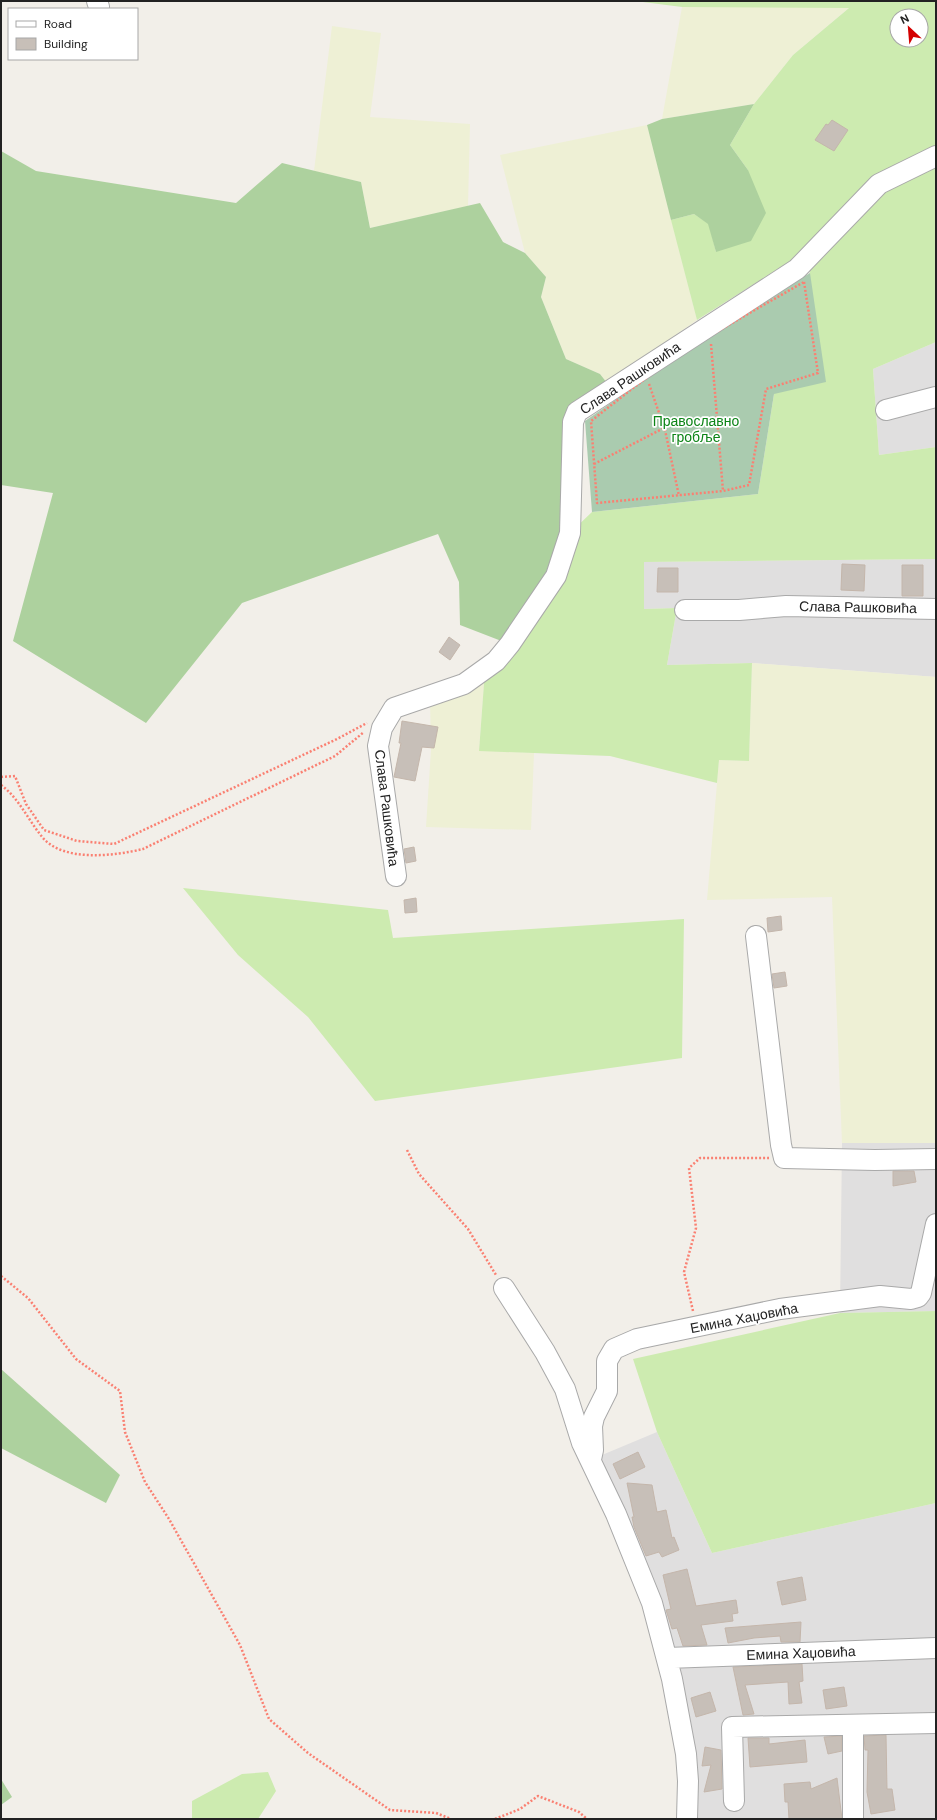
<svg xmlns="http://www.w3.org/2000/svg" width="937" height="1820" font-family="'DM Sans',sans-serif">
	<rect width="100%" height="100%" fill="#f2efe9"/>
	<path fill="#e0dfdf" d="M936 342V447L879 455 873 369Z
		M936 559V677L752 663 667 665 677 608 644 609V562Z
		M842 1143H936V1311L840 1313Z
		M657 1432 712 1553 936 1503V1819H687L672 1679 590 1460Z"/>
	<path fill="#eef0d5" d="M682 7H850L793 55 754 104 662 119Z
		M332 26 381 33 370 117 470 124 468 206 370 228 361 182 314 171Z
		M647 125 697 320 607 383 600 374 566 359 541 297 546 277 525 253 500 155Z
		M752 663 936 677V1143H842L832 897 707 900 719 760 749 761Z
		M485 670 479 750 534 753 531 830 426 827 431 750 430 697Z"/>
	<path fill="#cdebb0" fill-rule="evenodd" d="M635 1H936V342L873 369 879 455 936 447V559L644 562V609L677 608 667 665 752 663 749 761 719 760 717 783 610 756 479 751 485 670 570 533 592 512 758 494 774 394 810 273 805 252 697 320 671 220 694 214 709 224 716 252 748 170 730 145 754 104 793 55 849 8 682 7ZM897 16H921V40H897Z
		M183 888 388 910 393 938 684 919 682 1058 375 1101 308 1017 238 955Z
		M936 1311V1503L712 1553 657 1432 633 1359 840 1313Z
		M268 1772 276 1791 258 1819H192V1801L242 1774Z"/>
	<path fill="#add19e" d="M754 104 730 145 748 170 766 213 751 241 716 252 708 224 694 214 671 220 647 125 662 119Z
		M1 151 36 171 236 203 282 163 361 182 370 228 480 203 503 242 525 253 546 277 541 297 566 359 600 374 607 383 578 400 565 414V531L553 569 504 642 460 625 459 582 438 534 242 603 146 723 13 641 53 493 1 485Z
		M1 1369 120 1475 106 1503 1 1448Z
		M1 1779 12 1797 1 1805Z"/>
	<path fill="#aacbaf" d="M810 273 826 382 774 394 758 494 592 512 585 421 710 334Z"/>
	<path fill="#c7bfb8" stroke="#c4b6ab" d="M832 120 848 130 834 151 815 140 826 124 828 125Z
		M842 564 865 565 864 591 841 590Z
		M902 565H923V596H902Z
		M658 568H678V592H657Z
		M449 637 460 645 450 660 439 652Z
		M402 721 438 727 434 748 422 747 415 781 394 777 401 743H399Z
		M414 847 416 861 406 863 404 849Z
		M416 898 417 912 405 913 404 900Z
		M781 916 782 930 768 932 767 918Z
		M785 972 787 986 774 988 772 974Z
		M893 1171H914L916 1182 893 1186Z
		M638 1452 645 1467 620 1479 613 1464Z
		M627 1483 652 1485 657 1512 666 1510 672 1538 674 1537 679 1550 662 1557 659 1552 646 1556 634 1527 632 1517H634Z
		M687 1569 696 1606 736 1600 738 1613 732 1614 733 1621 701 1625 707 1645 683 1646 677 1628 672 1629 666 1610 671 1609 663 1575Z
		M802 1577 806 1600 782 1605 777 1582Z
		M801 1622 800 1642H781L780 1636 754 1638 728 1643 725 1628Z
		M802 1664 803 1681 799 1682 802 1703 789 1704 788 1682 745 1685 754 1714 743 1715 733 1667Z
		M844 1687 847 1706 826 1709 823 1690Z
		M710 1692 716 1711 696 1717 691 1698Z
		M886 1735 887 1789H892L895 1810 871 1814 867 1792 868 1750H865L864 1736Z
		M842 1736V1751L828 1754 824 1737Z
		M748 1738H769V1744L805 1740 807 1762 750 1767Z
		M705 1747 721 1750 722 1789 704 1792 711 1765 702 1766Z
		M837 1778 842 1819H789L788 1802H785L784 1784 810 1782 811 1789Z"/>
	<g fill="none" stroke-linecap="round" stroke-linejoin="round">
		<defs>
			<path id="minor" d="M97 1 99 7
				M886 410 936 397
				M685 610H739L786 606 936 609
				M396 876 378 746 382 728 394 708 464 684 496 661 510 644 556 576 570 533 573 422 577 412 797 269 879 184 936 156
				M756 936 781 1145 784 1158 875 1160 936 1159
				M504 1288 545 1352 565 1389 582 1443 616 1514 652 1603 672 1679 686 1754 688 1781 687 1819
				M591 1459 593 1450 592 1426 594 1417 607 1391V1361L614 1349 637 1339 780 1309 880 1296 911 1299 918 1297 921 1293 936 1224
				M667 1658 936 1648
				M853 1725V1819
				M734 1801 732 1727 936 1723"/>
		</defs>
		<use href="#minor" stroke="#a9a9a9" stroke-width="22"/>
		<path stroke="#fa8072" stroke-width="2.5" stroke-dasharray="2 2" stroke-linecap="butt" d="M804 282 818 373 766 389 749 485 723 491 597 503 591 421 674 356Z
			M711 344 723 491
			M649 384 665 430 679 496
			M594 464 664 428
			M1 777 15 776 26 804 44 830 77 841 114 844 337 739 367 723
			M1 785C19 798 28 820 43 838 64 862 114 856 143 849L335 756 364 732
			M407 1150 419 1174 468 1229 496 1275
			M1 1276 28 1298 76 1359 120 1391 125 1432 145 1482 169 1519 240 1645 269 1719 308 1753 390 1810 436 1813 451 1819
			M693 1311 684 1272 696 1228 689 1168 700 1158H769
			M495 1819 520 1809 538 1796 579 1812 587 1819"/>
		<use href="#minor" stroke="#fff" stroke-width="20"/>
	</g>
	<g text-anchor="middle" dominant-baseline="central" stroke-width="3.5" stroke-linejoin="round" paint-order="stroke">
		<g font-size="14" fill="#222" stroke="#fff">
			<text transform="translate(630 378) rotate(-34)">Слава Рашковића</text>
			<text transform="translate(858 607) rotate(1)">Слава Рашковића</text>
			<text transform="translate(387 808) rotate(83)">Слава Рашковића</text>
			<text transform="translate(744 1318) rotate(-11)">Емина Хаџовића</text>
			<text transform="translate(801 1653) rotate(-2)">Емина Хаџовића</text>
		</g>
		<g font-size="14" fill="#0c8416" stroke="#fff">
			<text x="696" y="421">Православно<tspan x="696" dy="16">гробље</tspan></text>
		</g>
	</g>
	<rect width="937" height="1820" fill="none" stroke="#222222" stroke-width="4"/>
	<rect x="8" y="8" width="130" height="52" fill="#ffffff" stroke="#a7a7a7"/>
	<rect x="16" y="21" width="20" height="6" fill="#ffffff" stroke="#a7a7a7"/>
	<text x="44" y="28" font-size="12" fill="#222222">Road</text>
	<rect x="16" y="38" width="20" height="12" fill="#c7bfb8" stroke="#a7a7a7"/>
	<text x="44" y="48" font-size="12" fill="#222222">Building</text>
	<g transform="translate(909 28) rotate(334)"><circle r="19" fill="#ffffff" stroke="#a7a7a7"/>
	<path d="M0-3L7 15L0 10L-7 15Z" fill="#d40000"/>
	<text y="-6" font-size="11" font-weight="bold" text-anchor="middle" fill="#222222">N</text>
	</g>
</svg>
